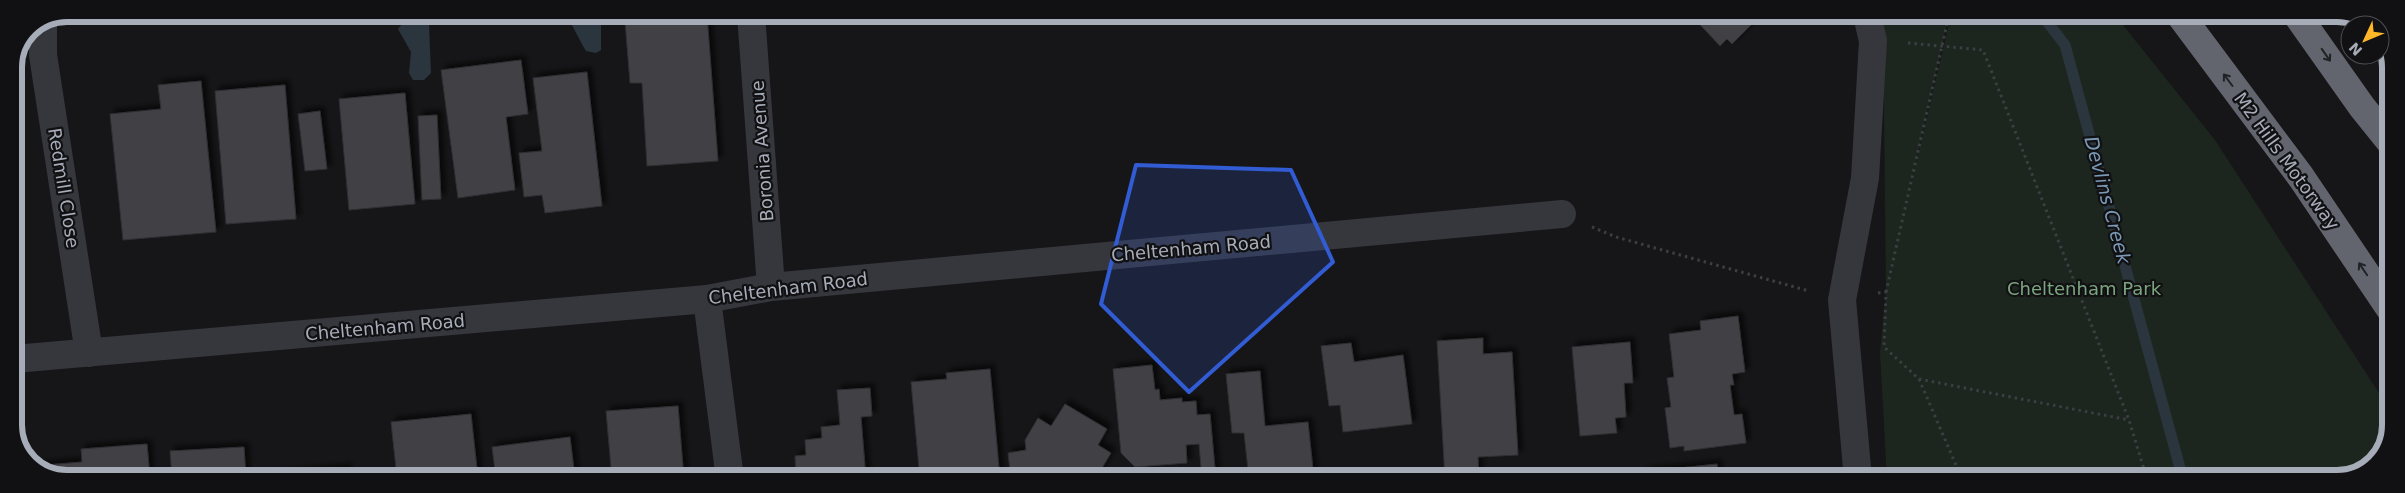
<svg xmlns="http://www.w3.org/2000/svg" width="2405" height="493" font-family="'DejaVu Sans',sans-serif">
	<defs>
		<filter id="shadow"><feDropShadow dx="4.5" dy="-4.5" stdDeviation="2.5" flood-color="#0009"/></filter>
	</defs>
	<rect width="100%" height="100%" fill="#161618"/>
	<path fill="#1d261e" d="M1883 15H1949L1904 215 1951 15H2115L2215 140 2390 410V436L2373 466 2338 479H1887L1880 352 1886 292Z"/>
	<path fill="#2b353d" d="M564 14H604L601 24V50L596 53 586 51C578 38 574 26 564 14Z
		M407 18H423L429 24 431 73 424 80H413L409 73 411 52 398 29Z"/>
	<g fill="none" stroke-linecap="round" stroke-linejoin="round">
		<path stroke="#2b353d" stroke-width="11" d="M2042 15 2065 45 2183 479
			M2165 479 2181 471"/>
	</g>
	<path fill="#404145" stroke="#2f2f34" filter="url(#shadow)" d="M1690 14H1757L1755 17 1757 19 1732 44 1727 39 1720 46Z
		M707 15 718 161 647 166 642 83H630L625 21Z
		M521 60 528 114 506 117 515 190 458 198 441 70Z
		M587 72 602 206 545 213 542 195 524 197 519 153 542 151 533 78Z
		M201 81 216 232 123 240 110 114 161 109 158 85Z
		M285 85 296 219 226 224 215 91Z
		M405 93 415 204 349 210 339 99Z
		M320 111 327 169 305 171 298 114Z
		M437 115 441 199 422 200 418 116Z
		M1738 316 1745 372 1732 374 1734 385H1730L1734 415 1742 414 1746 443 1684 451V446L1670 448 1665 408 1671 407 1667 378 1674 377 1669 334 1701 330 1700 321Z
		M1483 338V354L1512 352 1518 455 1478 457 1479 479H1445L1437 341Z
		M1630 342 1633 383H1624L1626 417 1615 418 1617 433 1580 436 1572 347Z
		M1351 343 1354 362 1403 355 1412 424 1343 432 1340 405 1329 406 1321 346Z
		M1152 365 1155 390 1159 389 1160 400 1182 398V402L1196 401 1197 415 1210 414 1216 479H1202L1199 444 1186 445 1187 463 1135 467 1121 453 1113 369Z
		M990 369 1000 479H920L911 382 947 379 946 373Z
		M1260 371 1265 426 1308 422 1314 479H1249L1244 433H1232L1226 374Z
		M870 388 872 416 861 417 866 479H796L795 456 806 455 805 440 822 438 821 427 840 425 837 390Z
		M1065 404 1107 429 1098 445 1111 453 1096 478 1110 476V479H1011L1008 453 1026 450 1025 440 1038 418 1051 426Z
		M678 406 684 479H612L606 411Z
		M471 414 478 478H397L391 422Z
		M570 437 575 478H496L492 447Z
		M147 444 150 478H57L34 466 82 462 81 449Z
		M244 447 246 478H172L170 451Z
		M1717 464 1719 479H1643V472Z
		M347 468 348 478H268V475Z"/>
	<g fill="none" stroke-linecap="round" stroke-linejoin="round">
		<path stroke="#3c3e44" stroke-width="3" stroke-dasharray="2.5 4" stroke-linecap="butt" d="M1908 43 1983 50 2129 420 2147 479
			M1592 227 1616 237 1809 291
			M1878 293 1886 292 1884 347 1919 379 2129 420
			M1919 379 1962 479"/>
		<path stroke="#36373d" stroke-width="28" d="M751 14 771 287
			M43 24V55L89 353
			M707 299 730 479
			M14 359 707 299 771 287 1562 214
			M1858 479 1842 300 1865 178 1873 41 1867 15"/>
		<path stroke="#62656e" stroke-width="28" d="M2180 15 2301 177 2390 309
			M2297 15 2362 107 2391 143"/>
		<path stroke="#3c3e44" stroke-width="3" stroke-dasharray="2.5 4" stroke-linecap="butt" d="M1886 292 1949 15"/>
	</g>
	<defs><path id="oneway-shaft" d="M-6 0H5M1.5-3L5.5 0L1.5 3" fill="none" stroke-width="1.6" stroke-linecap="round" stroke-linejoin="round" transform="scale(1.25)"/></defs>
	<g stroke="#212225">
		<use href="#oneway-shaft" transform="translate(2326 55) rotate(55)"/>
		<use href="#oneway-shaft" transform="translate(2228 80) rotate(-127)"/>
		<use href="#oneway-shaft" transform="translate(2363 269) rotate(-124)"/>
	</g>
	<path fill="#325cd3" fill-opacity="0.2" stroke="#325cd3" stroke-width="4" stroke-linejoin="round" d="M1136 165 1291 170 1333 262 1189 392 1101 304Z"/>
	<g text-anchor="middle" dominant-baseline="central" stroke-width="4.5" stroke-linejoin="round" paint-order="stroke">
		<g font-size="18" fill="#a7acb9" stroke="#111113">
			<text transform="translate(762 151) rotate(-94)">Boronia Avenue</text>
			<text transform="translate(2287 161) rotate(54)">M2 Hills Motorway</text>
			<text transform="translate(64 188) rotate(81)">Redmill Close</text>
			<text transform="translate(1191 248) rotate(-5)">Cheltenham Road</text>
			<text transform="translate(788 288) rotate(-7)">Cheltenham Road</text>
			<text transform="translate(385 327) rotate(-5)">Cheltenham Road</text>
		</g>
		<g font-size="18" fill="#7ca57f" stroke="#111113">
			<text x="2084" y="288">Cheltenham Park</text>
		</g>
		<g font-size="19" font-style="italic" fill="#7b9ab6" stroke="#111113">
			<text transform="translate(2108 200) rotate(75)">Devlins Creek</text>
		</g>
	</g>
	<path d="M0 0H2405V493H0ZM67 22H2337A45 45 0 0 1 2382 67V425A45 45 0 0 1 2337 470H67A45 45 0 0 1 22 425V67A45 45 0 0 1 67 22Z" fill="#111113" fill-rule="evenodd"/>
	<path fill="none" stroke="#a7acb9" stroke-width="6" d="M67 22H2337A45 45 0 0 1 2382 67V425A45 45 0 0 1 2337 470H67A45 45 0 0 1 22 425V67A45 45 0 0 1 67 22Z"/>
	<g transform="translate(2365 40) rotate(226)"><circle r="24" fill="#111113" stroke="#4d4f55"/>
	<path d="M0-4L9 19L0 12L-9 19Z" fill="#ffb727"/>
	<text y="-8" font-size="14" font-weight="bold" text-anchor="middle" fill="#a7acb9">N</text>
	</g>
</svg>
